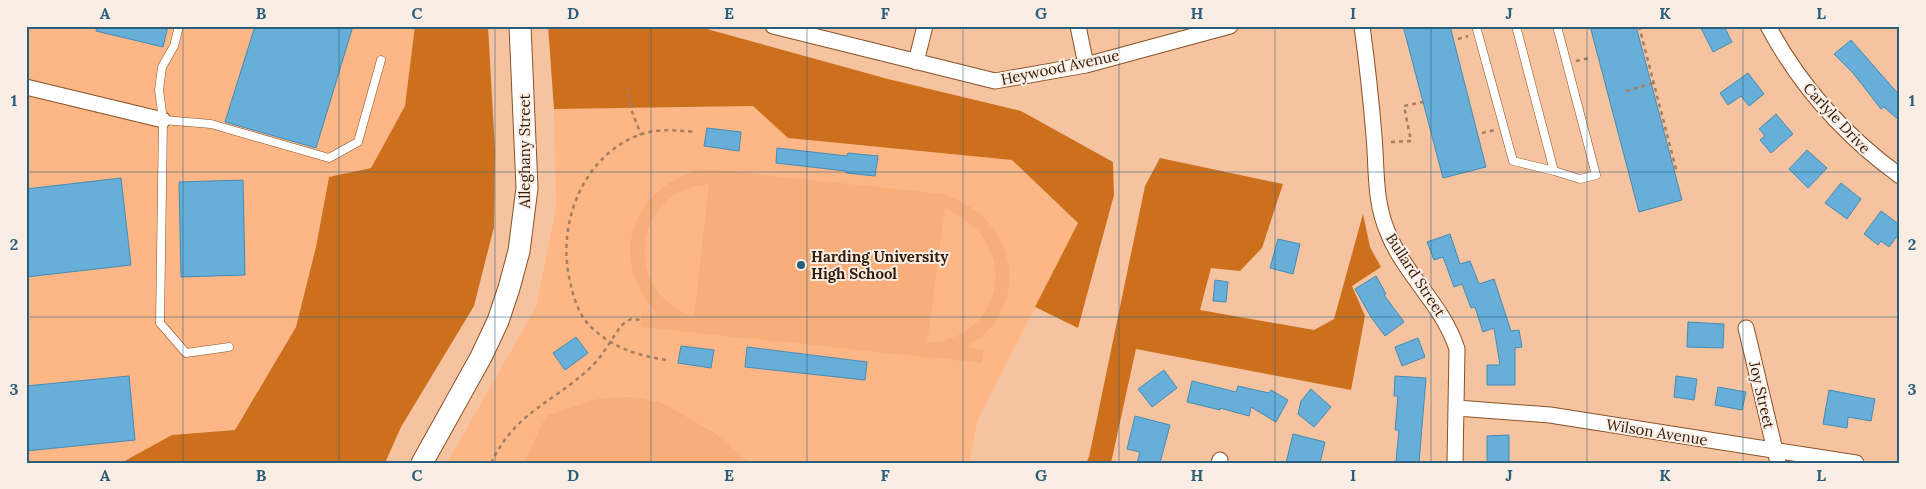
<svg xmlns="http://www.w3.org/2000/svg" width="1926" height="489" font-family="Lora,serif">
	<rect width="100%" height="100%" fill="#f6c3a0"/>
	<path fill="#fdb685" d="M26 26H415L405 106 371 168 329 177 316 247 296 327 235 430 172 435 121 463H26Z
		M753 106 788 138 1012 160 1078 223 978 419 969 463H447L536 307 556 208 554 109Z"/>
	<path fill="#f8ae7a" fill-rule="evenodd" d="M700 170H719L941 194C995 208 1027 264 999 316 991 330 979 339 966 347L984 350 982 363 640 327 642 313 658 314C606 262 631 187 700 170ZM709 184 694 317C620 292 632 190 709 184ZM945 209C1022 239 1007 339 927 343Z
		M631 397 659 402 669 407 716 434 749 463H524L546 416 601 398Z"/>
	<path fill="#cd701e" d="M415 26H488L495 150 494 227 474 306 401 427 385 463H121L172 435 235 430 296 327 316 247 329 177 371 168 405 106Z
		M548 26H696L888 79 1021 111 1113 162 1114 195 1078 328 1035 307 1078 223 1012 160 788 138 753 106 554 109Z
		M1160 158 1283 184 1262 248 1240 271 1211 268 1200 310 1314 330 1334 319 1363 214 1370 247 1381 267 1352 286 1365 316 1351 390 1136 349 1111 463H1086L1089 457 1145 186Z"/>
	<path fill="#67aed8" stroke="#458cb5" d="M97 26H168L163 47 96 31Z
		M255 26H353L316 148 225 122Z
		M1403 26H1450L1486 167 1443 178Z
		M1590 26H1636L1682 200 1639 212Z
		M1700 26H1724L1732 42 1713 52Z
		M1851 40 1900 96V121L1884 107 1881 109 1853 73 1834 54Z
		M1748 73 1764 94 1749 106 1741 96 1728 105 1720 93Z
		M1776 114 1793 134 1771 153 1760 140 1765 136 1759 129Z
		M707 128 741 132 739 151 704 146Z
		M777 148 847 156 848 153 878 156 875 176 846 173V171L776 163Z
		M1807 150 1827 168 1808 188 1789 169Z
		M121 178 131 265 26 277V189Z
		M243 180 245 275 181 277 179 182Z
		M1841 183 1861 199 1847 219 1825 203Z
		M1881 211 1900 225V232L1889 247 1881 241 1878 245 1864 234Z
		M1450 234 1460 264 1470 261 1479 284 1494 279 1511 331 1519 330 1522 347 1515 348V385H1487V365H1500L1494 328 1483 332 1475 307 1471 308 1462 284 1454 287 1443 257 1434 260 1427 242Z
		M1278 239 1300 244 1293 274 1270 268Z
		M1376 276 1386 294 1384 295 1404 322 1385 336 1371 317 1355 289Z
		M1215 280 1228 282 1226 302 1213 301Z
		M1688 322 1724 324 1723 348 1687 347Z
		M576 337 588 353 565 370 553 353Z
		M1418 338 1425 357 1402 366 1395 347Z
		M681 346 714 350 711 368 678 363Z
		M747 347 867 362 865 380 745 367Z
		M1164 370 1177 388 1152 407 1138 389Z
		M129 376 135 440 26 451V386Z
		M1395 376 1426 378 1419 463 1396 461 1399 430H1395L1398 396H1394Z
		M1676 376 1697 379 1694 400 1674 397Z
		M1192 381 1236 392 1238 386 1269 393 1271 390 1288 400 1276 422 1251 407 1249 416 1220 408V410L1187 402Z
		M1718 387 1746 392 1742 410 1715 405Z
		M1311 389 1331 407 1314 427 1298 414 1301 401Z
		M1829 390 1875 399 1871 421 1848 417 1847 428 1823 424Z
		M1135 416 1170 425 1160 463H1137L1140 452 1127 449Z
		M1293 434 1325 442 1320 463H1286Z
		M1509 435V463H1487V436Z"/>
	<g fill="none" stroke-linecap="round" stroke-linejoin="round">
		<defs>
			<path id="lane" d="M179 26 174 46 162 67 159 90 163 120 160 323 186 353 229 347
				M1476 26 1513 161 1554 171
				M1516 26 1554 171 1580 179 1596 175 1557 26
				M163 120 211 124 329 158 358 142 381 60"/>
			<path id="street" d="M773 26 995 81 1086 65 1230 26
				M1078 26 1086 65
				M1362 26C1367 63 1371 99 1374 136 1377 169 1374 201 1388 233 1405 275 1443 305 1457 349L1455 463
				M1768 26C1800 86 1845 136 1900 176
				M916 62 925 26
				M26 87 163 120
				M1746 328 1778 463
				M1457 408 1550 415 1856 463
				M1219 463 1220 460"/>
			<path id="secondary" d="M422 463 481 357 498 321 509 288 519 251 527 188 520 26"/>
		</defs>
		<use href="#lane" stroke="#8a5227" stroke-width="9"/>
		<use href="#street" stroke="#8a5227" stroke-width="17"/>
		<use href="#secondary" stroke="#8a5227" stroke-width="23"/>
		<path stroke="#a57e62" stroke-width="2.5" stroke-dasharray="4 4" stroke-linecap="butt" d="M1639 26 1677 173
			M1458 39 1468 36
			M1576 61 1589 58
			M628 87 631 109 641 135
			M1626 91 1654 83
			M1482 133 1495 130
			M1391 142 1411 141 1404 106 1423 102
			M666 360C636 355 610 347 588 324 576 310 571 289 568 271 559 215 588 150 645 133 661 129 678 130 694 132
			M491 463C517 410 552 404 591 367 604 355 612 337 623 324L631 319 641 320"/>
		<use href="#lane" stroke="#fff" stroke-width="8"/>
		<use href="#street" stroke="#fff" stroke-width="15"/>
		<use href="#secondary" stroke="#fff" stroke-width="21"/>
	</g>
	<path fill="none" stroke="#2a5e7b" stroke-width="1" stroke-opacity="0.55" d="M183 26V463M339 26V463M495 26V463M651 26V463M807 26V463M963 26V463M1119 26V463M1275 26V463M1431 26V463M1587 26V463M1743 26V463M26 172H1900M26 317H1900"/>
	<circle fill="#2a5e7b" stroke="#faede4" stroke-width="2" cx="801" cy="265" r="5"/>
	<g text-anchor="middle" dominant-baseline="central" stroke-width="4" stroke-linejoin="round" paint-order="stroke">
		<g font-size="15" fill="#331c0a" stroke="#faede4">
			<text transform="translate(1060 67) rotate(-12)">Heywood Avenue</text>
			<text transform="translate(1837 118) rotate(47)">Carlyle Drive</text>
			<text transform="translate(524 151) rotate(-90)">Alleghany Street</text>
			<text transform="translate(1416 275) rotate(57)">Bullard Street</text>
			<text transform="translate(1762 395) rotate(77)">Joy Street</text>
			<text transform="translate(1657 432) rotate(9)">Wilson Avenue</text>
		</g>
		<g font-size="15" font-weight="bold" fill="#331c0a" stroke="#faede4" text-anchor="start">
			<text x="811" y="256">Harding University<tspan x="811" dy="17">High School</tspan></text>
		</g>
	</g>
	<rect width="1926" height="489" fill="none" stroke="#faede4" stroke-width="55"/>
	<rect x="28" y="28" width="1870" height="434" fill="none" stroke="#2a5e7b" stroke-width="2"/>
	<g font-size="16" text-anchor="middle" font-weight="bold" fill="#2a5e7b">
		<text x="105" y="19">A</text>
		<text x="261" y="19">B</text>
		<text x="417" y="19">C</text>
		<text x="573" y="19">D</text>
		<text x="729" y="19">E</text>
		<text x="885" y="19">F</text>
		<text x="1041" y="19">G</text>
		<text x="1197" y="19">H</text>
		<text x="1353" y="19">I</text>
		<text x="1509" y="19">J</text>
		<text x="1665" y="19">K</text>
		<text x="1821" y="19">L</text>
		<text x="14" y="106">1</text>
		<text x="1912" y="106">1</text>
		<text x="14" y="250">2</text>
		<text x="1912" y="250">2</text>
		<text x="14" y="395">3</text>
		<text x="1912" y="395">3</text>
		<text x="105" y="481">A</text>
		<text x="261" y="481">B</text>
		<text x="417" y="481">C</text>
		<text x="573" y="481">D</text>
		<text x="729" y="481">E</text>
		<text x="885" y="481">F</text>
		<text x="1041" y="481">G</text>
		<text x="1197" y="481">H</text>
		<text x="1353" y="481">I</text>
		<text x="1509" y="481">J</text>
		<text x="1665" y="481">K</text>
		<text x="1821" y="481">L</text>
	</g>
</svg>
